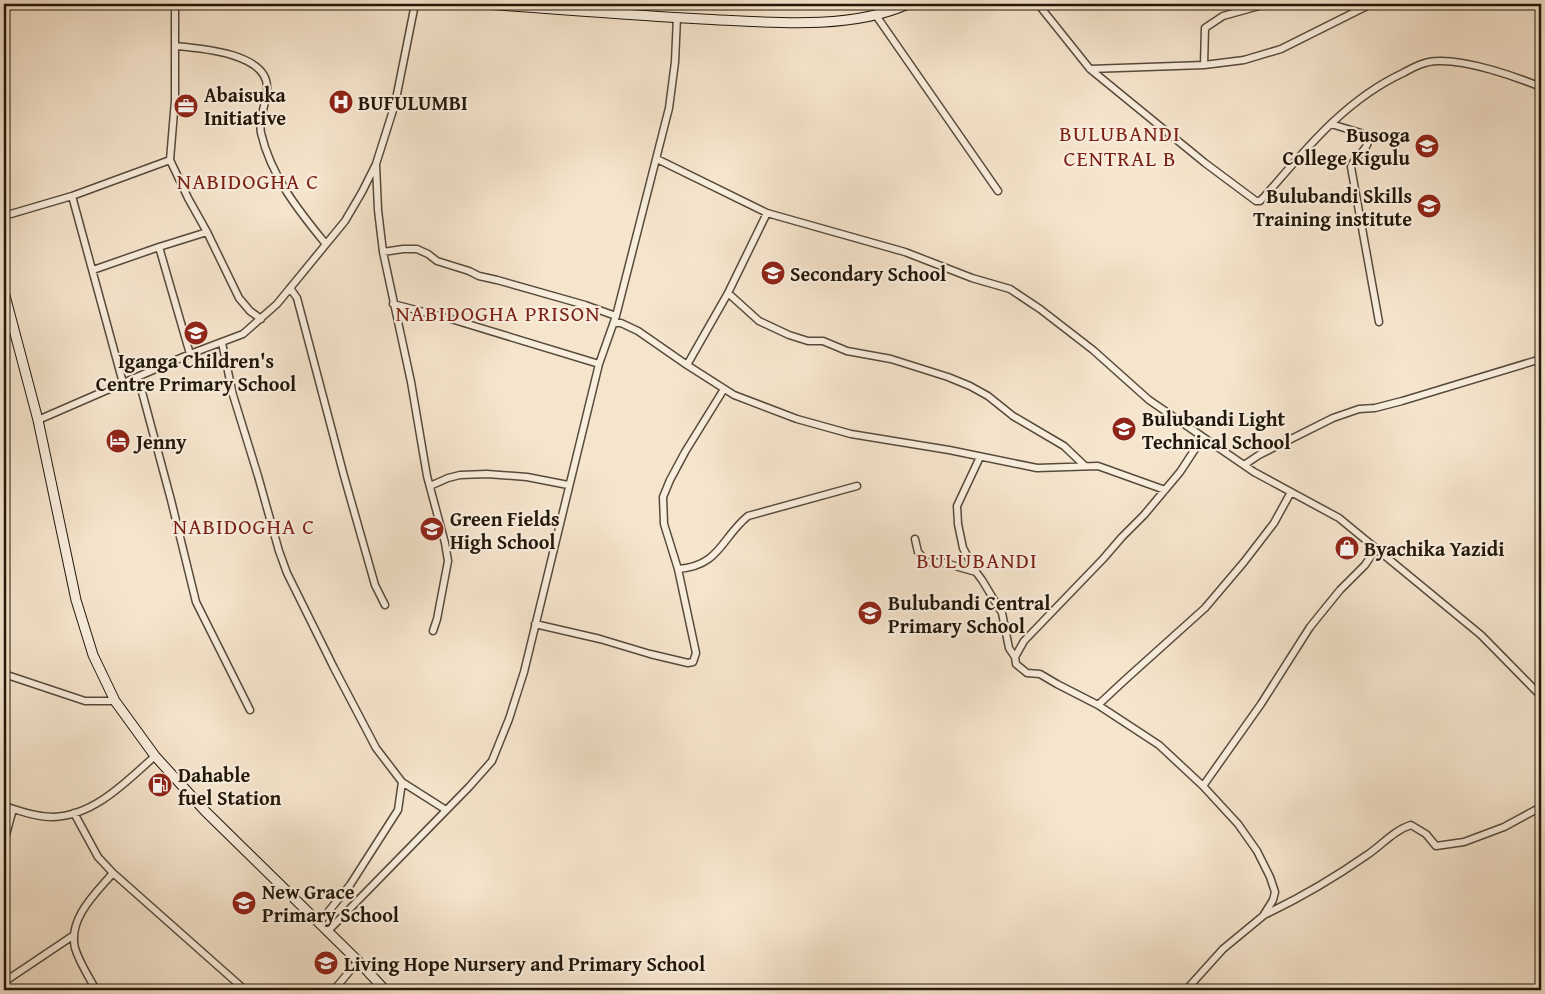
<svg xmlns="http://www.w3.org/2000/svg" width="1545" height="994" font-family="'Gentium Book Plus',serif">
	<rect width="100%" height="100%" fill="#f6e5cd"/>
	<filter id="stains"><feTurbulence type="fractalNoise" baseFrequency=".004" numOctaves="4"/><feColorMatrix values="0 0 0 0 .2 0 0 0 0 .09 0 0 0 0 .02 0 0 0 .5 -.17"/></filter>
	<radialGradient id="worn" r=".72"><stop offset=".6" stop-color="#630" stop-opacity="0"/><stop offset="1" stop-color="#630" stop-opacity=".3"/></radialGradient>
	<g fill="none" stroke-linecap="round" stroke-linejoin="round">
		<defs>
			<path id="street" d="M175 4V100L170 160 188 198 207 232 239 298 250 311 261 319
				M1038 4 1090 69 1205 163 1256 201H1260L1265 196C1306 149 1345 100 1403 73 1414 67 1425 61 1438 61 1468 60 1514 76 1541 87
				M875 14 998 191
				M175 46C199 48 268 53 267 88 267 103 258 118 261 133 271 176 298 210 325 243
				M1204 65 1205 28 1223 16 1266 4
				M1090 69 1204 65 1244 60 1281 49 1371 4
				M1331 124 1361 133 1368 141C1367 152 1354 156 1351 167L1379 322
				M657 159 767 213 905 252 972 278 1010 289 1040 309 1093 350 1149 400 1254 472 1339 518 1481 635 1541 696
				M376 165 378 210 383 252 411 382 427 476 445 543 448 561 437 619 433 631
				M72 196 123 383
				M4 216 72 196 170 160
				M159 247 190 354
				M383 252 403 249H417L428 254 437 261 469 271 479 276 497 280 585 305 616 316
				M93 270 159 247 207 232
				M290 288 297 298 344 476 375 585 385 605
				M728 293 759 321 789 335 808 341H823L847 351 891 359 948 377 970 386 988 396 1013 416 1064 446 1085 466
				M393 304 451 319 599 364
				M614 323H621L638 331 687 365 734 395 797 419 851 434 949 450 1037 468 1098 466 1165 490
				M222 343 233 395 258 476 279 551 287 573 334 668 376 748 402 782 398 810 350 885 319 923
				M687 365 728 293 767 213
				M138 377 171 500 196 602 250 710
				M38 420 190 354 243 334 277 304 345 221 362 192 376 164 395 104 415 4
				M1244 465 1259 455 1333 418 1359 409 1375 408 1402 401 1541 359
				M430 486 448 478 460 475 487 474 527 477 568 485
				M915 539 918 552 927 562 945 563 976 572 982 580 1002 613 1009 648 1015 657
				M678 569C720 566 721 538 748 516L857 486
				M976 572 963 548 958 524 957 506 980 457
				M535 624 600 639 650 654 688 663 693 662 696 653 678 569 664 524 663 497 670 480 685 452 724 389
				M4 674 85 701H115
				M1098 705 1126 679 1205 608 1244 562 1274 523 1291 492
				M402 782 446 810
				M1203 786 1261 704 1310 627 1340 590 1365 565 1373 553 1370 544
				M4 806C20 811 36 817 53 817 94 816 127 781 155 756
				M74 813 98 857 113 873C96 893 68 918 75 948 79 962 89 977 96 990
				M4 842 13 809
				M113 873 245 990
				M1264 915C1300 898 1334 878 1367 855 1381 846 1394 830 1411 825L1426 834 1436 846 1464 842 1504 827 1541 807
				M327 932 469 787 492 761 509 719 524 672 599 364 616 316 669 108 675 62 677 17
				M4 982 74 935
				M334 990 358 961
				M1186 990 1223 949 1263 916 1273 900 1275 892 1270 877 1257 851 1238 824 1203 786 1159 745 1098 705 1057 684 1040 674 1027 673 1016 664 1015 657 1024 641 1103 559 1122 537 1144 515 1180 472 1203 437"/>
			<path id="secondary" d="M483 4C556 9 629 15 702 19 766 22 849 31 908 4
				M4 292 38 420 76 600 93 655 115 701 155 756 205 811 358 961 385 990"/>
		</defs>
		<use href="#street" stroke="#564a3b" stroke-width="9"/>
		<use href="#secondary" stroke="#21170a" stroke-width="11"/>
		<use href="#street" stroke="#f9eede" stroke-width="6"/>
		<use href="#secondary" stroke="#f9eede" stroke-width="9"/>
	</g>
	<defs>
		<symbol id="hospital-disc" viewBox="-11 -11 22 22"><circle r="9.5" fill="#8f2418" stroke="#f9eede"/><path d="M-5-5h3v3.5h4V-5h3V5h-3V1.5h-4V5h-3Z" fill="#fff"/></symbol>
		<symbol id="office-disc" viewBox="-11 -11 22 22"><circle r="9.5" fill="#8f2418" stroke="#f9eede"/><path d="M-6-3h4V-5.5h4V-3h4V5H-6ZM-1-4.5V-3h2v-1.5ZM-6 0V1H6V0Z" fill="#fff"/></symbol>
		<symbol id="school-disc" viewBox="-11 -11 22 22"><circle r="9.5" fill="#8f2418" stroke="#f9eede"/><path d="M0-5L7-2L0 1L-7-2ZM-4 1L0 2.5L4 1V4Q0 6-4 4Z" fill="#fff"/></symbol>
		<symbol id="university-disc" viewBox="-11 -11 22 22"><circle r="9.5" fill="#8f2418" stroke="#f9eede"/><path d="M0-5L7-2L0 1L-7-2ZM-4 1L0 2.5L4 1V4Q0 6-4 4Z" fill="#fff"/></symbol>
		<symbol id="hotel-disc" viewBox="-11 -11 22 22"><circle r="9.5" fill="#8f2418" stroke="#f9eede"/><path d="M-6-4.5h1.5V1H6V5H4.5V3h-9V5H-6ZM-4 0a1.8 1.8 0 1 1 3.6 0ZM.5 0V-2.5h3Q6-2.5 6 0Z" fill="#fff"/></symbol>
		<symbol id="shop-disc" viewBox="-11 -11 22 22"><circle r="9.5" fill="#8f2418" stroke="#f9eede"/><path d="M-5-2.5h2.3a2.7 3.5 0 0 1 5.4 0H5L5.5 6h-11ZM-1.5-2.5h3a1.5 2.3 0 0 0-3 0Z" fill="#fff"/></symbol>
		<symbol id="fuel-disc" viewBox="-11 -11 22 22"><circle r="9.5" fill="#8f2418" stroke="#f9eede"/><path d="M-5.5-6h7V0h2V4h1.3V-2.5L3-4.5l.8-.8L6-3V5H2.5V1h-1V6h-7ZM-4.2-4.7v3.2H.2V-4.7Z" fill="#fff"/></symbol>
	</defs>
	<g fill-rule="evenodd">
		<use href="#hospital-disc" x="327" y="88" width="28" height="28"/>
		<use href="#office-disc" x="172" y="92" width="28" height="28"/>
		<use href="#school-disc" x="1413" y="132" width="28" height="28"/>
		<use href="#university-disc" x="1415" y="192" width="28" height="28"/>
		<use href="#school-disc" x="759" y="259" width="28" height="28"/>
		<use href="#school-disc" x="182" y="319" width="28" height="28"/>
		<use href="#school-disc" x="1110" y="415" width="28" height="28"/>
		<use href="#hotel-disc" x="104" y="427" width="28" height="28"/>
		<use href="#school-disc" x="418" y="515" width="28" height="28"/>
		<use href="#shop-disc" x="1333" y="534" width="28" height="28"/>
		<use href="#school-disc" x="856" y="599" width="28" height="28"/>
		<use href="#fuel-disc" x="146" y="771" width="28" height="28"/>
		<use href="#school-disc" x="230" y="889" width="28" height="28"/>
		<use href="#school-disc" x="312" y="949" width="28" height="28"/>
	</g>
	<g text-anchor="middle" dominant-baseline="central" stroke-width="4.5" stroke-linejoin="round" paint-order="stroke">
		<g font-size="20" font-weight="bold" fill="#21170a" stroke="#f9eede" text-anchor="start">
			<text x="204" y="94">Abaisuka<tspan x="204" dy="23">Initiative</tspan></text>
			<text x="358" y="102">BUFULUMBI</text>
			<text x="1410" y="134" text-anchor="end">Busoga<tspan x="1410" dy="23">College Kigulu</tspan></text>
			<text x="1412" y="195" text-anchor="end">Bulubandi Skills<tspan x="1412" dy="23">Training institute</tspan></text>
			<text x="790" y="273">Secondary School</text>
			<text x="196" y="360" text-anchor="middle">Iganga Children's<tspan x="196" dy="23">Centre Primary School</tspan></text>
			<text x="1142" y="418">Bulubandi Light<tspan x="1142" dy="23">Technical School</tspan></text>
			<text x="136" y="441">Jenny</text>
			<text x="450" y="518">Green Fields<tspan x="450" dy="23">High School</tspan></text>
			<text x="1364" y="548">Byachika Yazidi</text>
			<text x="888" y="602">Bulubandi Central<tspan x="888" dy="23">Primary School</tspan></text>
			<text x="178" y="774">Dahable<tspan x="178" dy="23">fuel Station</tspan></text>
			<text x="262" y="891">New Grace<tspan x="262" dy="23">Primary School</tspan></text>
			<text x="344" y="963">Living Hope Nursery and Primary School</text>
		</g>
		<g font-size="22" letter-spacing="1" fill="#7a1f14" stroke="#f9eede">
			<text x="1120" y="133">BULUBANDI<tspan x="1120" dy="25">CENTRAL B</tspan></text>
			<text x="248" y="181">NABIDOGHA C</text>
			<text x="498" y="313">NABIDOGHA PRISON</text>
			<text x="244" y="526">NABIDOGHA C</text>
			<text x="977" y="560">BULUBANDI</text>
		</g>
	</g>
	<rect width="1545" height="994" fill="none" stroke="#f6e5cd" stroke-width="20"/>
	<rect x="5" y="5" width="1535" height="984" fill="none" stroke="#21170a" stroke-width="2.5"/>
	<rect x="10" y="10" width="1525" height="974" fill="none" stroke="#21170a"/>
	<rect width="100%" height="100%" filter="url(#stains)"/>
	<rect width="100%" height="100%" fill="url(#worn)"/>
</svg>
